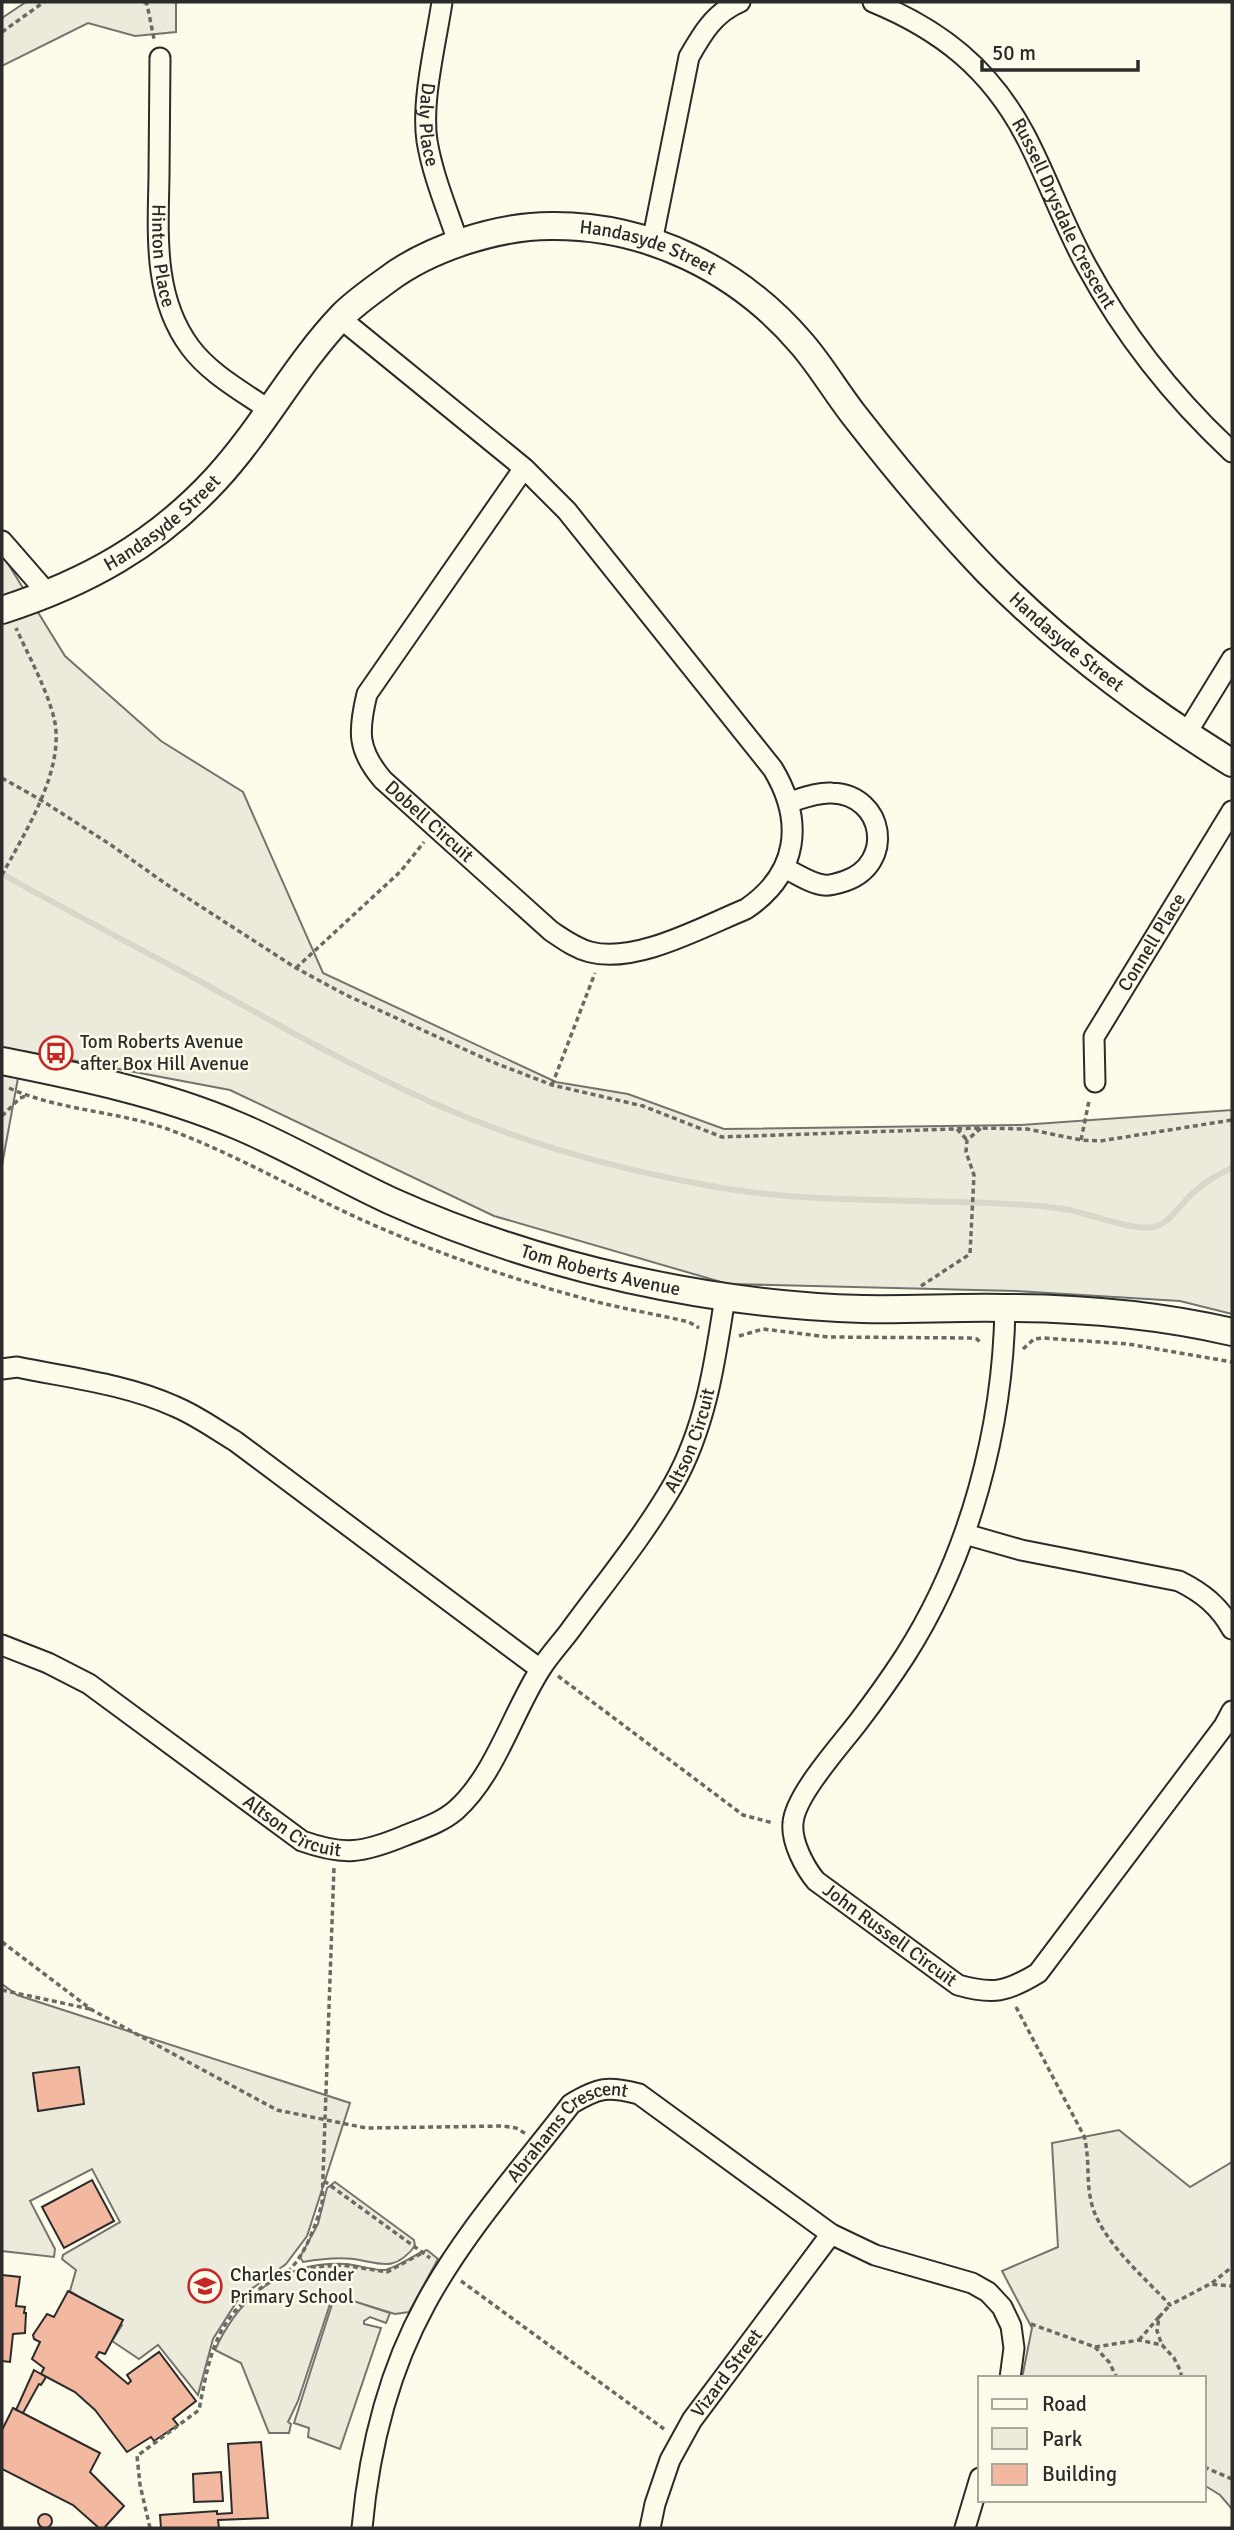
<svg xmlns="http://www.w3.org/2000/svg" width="1234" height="2530" font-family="Signika,sans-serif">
	<rect width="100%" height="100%" fill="#fdfbea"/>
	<path fill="#ecebdb" stroke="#74746e" stroke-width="2" d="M26 2H176V32L135 36 88 23 2 66V18Z
		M2 554 65 656 161 741 243 792 323 973 556 1082 628 1094 724 1129 1021 1125 1232 1110V1314L1180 1301 1016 1291 728 1284 494 1216 230 1090 23 1051 2 1165Z
		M2 1984 17 1995 350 2103 307 2236 286 2264 239 2298 213 2339 198 2395 158 2345 139 2359 112 2341 122 2325 70 2291 76 2270 62 2259 63 2255 120 2222 92 2169 30 2201 55 2249 54 2257 2 2251Z
		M1119 2130 1190 2187 1232 2162V2509L1220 2495 1204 2485V2378H1022L1032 2328 1002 2271 1058 2247 1052 2143Z
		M335 2182 414 2240 415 2246C394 2273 380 2263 354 2259 337 2257 320 2259 303 2262L300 2257 318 2224 327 2188Z
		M427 2250 438 2259 409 2312 395 2314 333 2295 298 2401 288 2422 291 2424 289 2433H269L241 2363 215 2350C240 2295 283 2261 346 2264 358 2265 371 2270 383 2270 393 2270 415 2254 427 2250Z"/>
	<path fill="#eceadb" stroke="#74746e" stroke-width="2" d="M335 2295 390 2313 386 2323 370 2317 364 2321V2324L381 2328 340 2449 308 2437 309 2428 294 2423Z"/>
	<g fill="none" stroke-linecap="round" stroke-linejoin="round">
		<path stroke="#d8d7c9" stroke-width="6" d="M2 874C70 912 138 948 207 985 280 1026 354 1068 431 1102 519 1142 616 1169 711 1186 803 1203 896 1199 989 1203 1016 1204 1042 1205 1069 1210 1089 1214 1134 1231 1153 1227 1170 1224 1181 1203 1193 1193 1205 1182 1218 1174 1232 1168"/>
	</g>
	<path fill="#f2b8a0" stroke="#2b2b2b" stroke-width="2" d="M79 2067 84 2104 38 2111 33 2073Z
		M92 2180 114 2221 64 2248 42 2207Z
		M2 2275 20 2277 16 2306 25 2307 24 2313H26L25 2333 13 2334 10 2362 2 2361Z
		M68 2291 123 2320 105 2354 99 2352 96 2357 128 2384 131 2381 127 2375 159 2352 196 2401 173 2419 178 2425 154 2441 151 2437 127 2452 95 2410 75 2392 41 2374 44 2368 32 2359 40 2342 34 2339 33 2335 47 2314 54 2317Z
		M34 2370 46 2377 41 2385 39 2384 23 2413 16 2410Z
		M13 2408 100 2453 90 2472 124 2506 104 2528H99L73 2505 2 2469V2430Z
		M261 2442 268 2518 218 2520 219 2528H161L160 2515 217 2511V2514L232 2513 228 2444Z
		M221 2472 223 2501 194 2502 193 2474Z
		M38 2521a7 7 0 1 1 14 0a7 7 0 1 1-14 0Z"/>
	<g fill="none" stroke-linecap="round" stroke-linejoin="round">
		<defs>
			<g id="street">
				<path id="s1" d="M442 2C436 43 421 101 427 141 433 177 448 211 459 245"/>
				<path id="s2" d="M873 2C941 30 990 69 1025 135 1047 177 1063 223 1086 265 1124 335 1174 398 1232 452"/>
				<path id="s3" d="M160 58C160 97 159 137 159 176 158 235 153 297 190 347 210 374 242 391 269 410"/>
				<path d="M652 242 689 57C702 34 714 13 740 2"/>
				<path id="s4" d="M340 318 524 468 367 694C358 731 357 750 383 780L551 931C563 939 575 948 590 952 636 964 702 927 746 909 799 873 804 821 773 769L567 511 524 468"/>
				<path d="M2 541 49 595"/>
				<path d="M1186 734 1232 659"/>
				<path d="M784 868C796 873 811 884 824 885 830 886 839 883 845 881 895 864 885 795 832 793 818 792 803 798 790 802"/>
				<path id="s5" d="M1095 1082 1094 1037 1232 811"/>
				<path id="s6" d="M1005 1308C1003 1428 970 1554 905 1656 890 1679 875 1700 859 1721 841 1745 795 1795 793 1823 791 1842 805 1868 816 1881L958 1985C993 1995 1007 1992 1038 1973L1224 1726 1232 1711"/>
				<path d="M2 1369 17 1367C70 1378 125 1384 174 1406 196 1415 215 1429 235 1441L540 1669"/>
				<path d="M965 1534 1021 1550 1179 1581C1203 1593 1219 1606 1232 1629"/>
				<path id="s7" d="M2 1645 48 1663 89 1684 302 1841C344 1856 363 1853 404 1836 421 1829 441 1823 456 1810 495 1775 512 1714 540 1670 548 1657 559 1645 569 1632 604 1584 643 1537 673 1485 706 1427 715 1362 725 1297"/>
				<path id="s8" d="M362 2528C369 2451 388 2372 426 2303 465 2231 522 2168 571 2104 599 2087 608 2086 639 2094L831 2234 875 2255 972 2283 988 2292 1002 2307 1011 2326 1014 2348 1010 2378"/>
				<path id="s9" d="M650 2528 655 2504 670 2460 692 2420 831 2234"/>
				<path d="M965 2528 980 2478"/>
			</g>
			<g id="secondary">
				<path id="s10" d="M2 610C86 583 155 545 216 479 263 428 295 365 343 315 356 302 372 291 387 280 429 248 498 226 551 226 648 225 739 270 802 344 821 366 836 392 854 415 896 469 940 522 988 572 1061 646 1145 709 1232 763"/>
				<path id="s11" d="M2 1061C81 1077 161 1093 236 1125 289 1147 339 1177 391 1201 467 1235 547 1261 628 1279 705 1296 784 1307 863 1309 910 1310 957 1307 1004 1308 1080 1308 1158 1315 1232 1332"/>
			</g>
		</defs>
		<use href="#street" stroke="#2b2b2b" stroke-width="23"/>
		<use href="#secondary" stroke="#2b2b2b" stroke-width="30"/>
		<path stroke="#6a6964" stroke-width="3.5" stroke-dasharray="5 3.5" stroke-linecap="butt" d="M144 2 147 4 154 39
			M2 32 44 2
			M2 778 41 800 111 845 166 884 296 968 346 995 490 1061 552 1085 643 1106 722 1137 981 1128 1027 1129 1081 1140 1100 1141 1232 1120
			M2 875C25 832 66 769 54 718 46 687 29 657 16 628
			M296 968 401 871 424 842
			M552 1085 595 973
			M9 1088C60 1111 120 1111 173 1131 238 1156 297 1190 360 1219 429 1250 502 1276 575 1296 612 1307 651 1313 689 1322L699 1328
			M2 1116 20 1098 26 1096
			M957 1129 967 1140
			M1081 1140 1089 1101
			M921 1286 970 1254 974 1175 966 1152 967 1140 981 1128
			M739 1336 763 1329 828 1337 970 1338 977 1339 982 1344
			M1023 1349 1034 1339 1043 1338 1128 1344 1232 1362
			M558 1676 743 1815 773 1823
			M2 1942 92 2010 277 2110 366 2128 503 2126 516 2128 526 2134
			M2 1990 90 2009
			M1016 2007 1084 2136C1090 2158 1086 2179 1091 2201 1099 2239 1144 2277 1170 2305L1210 2284 1232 2286
			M324 2181 430 2258
			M286 2274 314 2267 342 2265 387 2272 422 2253
			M461 2281 664 2429
			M1212 2283 1232 2267
			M1159 2317 1170 2305
			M1031 2324 1095 2347 1109 2362 1117 2378
			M1139 2340 1159 2317 1157 2331 1162 2345
			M1095 2347 1139 2340 1162 2345 1174 2358 1181 2372V2378
			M1204 2467 1232 2479
			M150 2528 140 2485 137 2456 199 2410C206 2375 211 2338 236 2310 245 2301 255 2292 265 2285 271 2281 278 2279 284 2275 304 2259 315 2227 322 2204L334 1867"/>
		<use href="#street" stroke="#fdfbea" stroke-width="19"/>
		<use href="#secondary" stroke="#fdfbea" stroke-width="26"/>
	</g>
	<defs>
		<symbol id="bus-ring" viewBox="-11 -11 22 22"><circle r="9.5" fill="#fdfbea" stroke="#c62828" stroke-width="1.5"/><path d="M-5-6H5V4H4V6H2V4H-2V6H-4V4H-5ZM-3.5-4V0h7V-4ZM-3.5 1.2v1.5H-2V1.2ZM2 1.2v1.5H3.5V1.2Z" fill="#c62828"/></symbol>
		<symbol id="school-ring" viewBox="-11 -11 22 22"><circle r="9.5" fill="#fdfbea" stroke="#c62828" stroke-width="1.5"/><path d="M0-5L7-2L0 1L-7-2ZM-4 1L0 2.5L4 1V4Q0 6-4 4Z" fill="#c62828"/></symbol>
	</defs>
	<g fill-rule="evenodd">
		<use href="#bus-ring" x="37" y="1034" width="38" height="38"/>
		<use href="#school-ring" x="186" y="2267" width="38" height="38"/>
	</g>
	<g text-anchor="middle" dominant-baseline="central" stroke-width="5" stroke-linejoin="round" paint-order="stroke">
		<g font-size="19" fill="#2b2b2b" stroke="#fdfbea">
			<text stroke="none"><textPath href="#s1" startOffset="124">Daly Place</textPath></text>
			<text stroke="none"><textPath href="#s2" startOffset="294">Russell Drysdale Crescent</textPath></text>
			<text stroke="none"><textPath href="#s10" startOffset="793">Handasyde Street</textPath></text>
			<text stroke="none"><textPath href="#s3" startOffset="198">Hinton Place</textPath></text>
			<text stroke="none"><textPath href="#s10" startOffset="184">Handasyde Street</textPath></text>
			<text stroke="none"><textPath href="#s10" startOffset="1379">Handasyde Street</textPath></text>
			<text stroke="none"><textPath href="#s4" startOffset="667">Dobell Circuit</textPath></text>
			<text stroke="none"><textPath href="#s5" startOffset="156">Connell Place</textPath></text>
			<text stroke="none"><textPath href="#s11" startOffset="637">Tom Roberts Avenue</textPath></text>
			<text stroke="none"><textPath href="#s7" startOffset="964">Altson Circuit</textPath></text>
			<text stroke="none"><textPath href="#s7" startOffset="345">Altson Circuit</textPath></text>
			<text stroke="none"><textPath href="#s6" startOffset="724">John Russell Circuit</textPath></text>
			<text stroke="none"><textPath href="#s8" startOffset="464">Abrahams Crescent</textPath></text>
			<text stroke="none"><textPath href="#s9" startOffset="175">Vizard Street</textPath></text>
		</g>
		<g font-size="19" fill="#2b2b2b" stroke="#fdfbea" text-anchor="start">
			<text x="80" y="1042">Tom Roberts Avenue<tspan x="80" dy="22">after Box Hill Avenue</tspan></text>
			<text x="230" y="2275">Charles Conder<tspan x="230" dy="22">Primary School</tspan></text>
		</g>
	</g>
	<rect width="1234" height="2530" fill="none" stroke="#2b2b2b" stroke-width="7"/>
	<rect x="978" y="2376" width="228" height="126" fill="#fdfbea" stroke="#a9a89e" stroke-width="2"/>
	<rect x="992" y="2399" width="35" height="10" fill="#fdfbea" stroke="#a9a89e" stroke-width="2"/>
	<text x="1042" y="2411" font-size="21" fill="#2b2b2b">Road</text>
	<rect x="992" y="2428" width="35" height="21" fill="#ecebdb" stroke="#a9a89e" stroke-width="2"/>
	<text x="1042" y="2446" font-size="21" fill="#2b2b2b">Park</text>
	<rect x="992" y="2464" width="35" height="21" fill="#f2b8a0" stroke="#a9a89e" stroke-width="2"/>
	<text x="1042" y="2481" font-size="21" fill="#2b2b2b">Building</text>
	<path d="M982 60v10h156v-10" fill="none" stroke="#2b2b2b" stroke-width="3.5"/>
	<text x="992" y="60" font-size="21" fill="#2b2b2b" stroke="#fdfbea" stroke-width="5" paint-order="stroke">50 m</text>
</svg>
